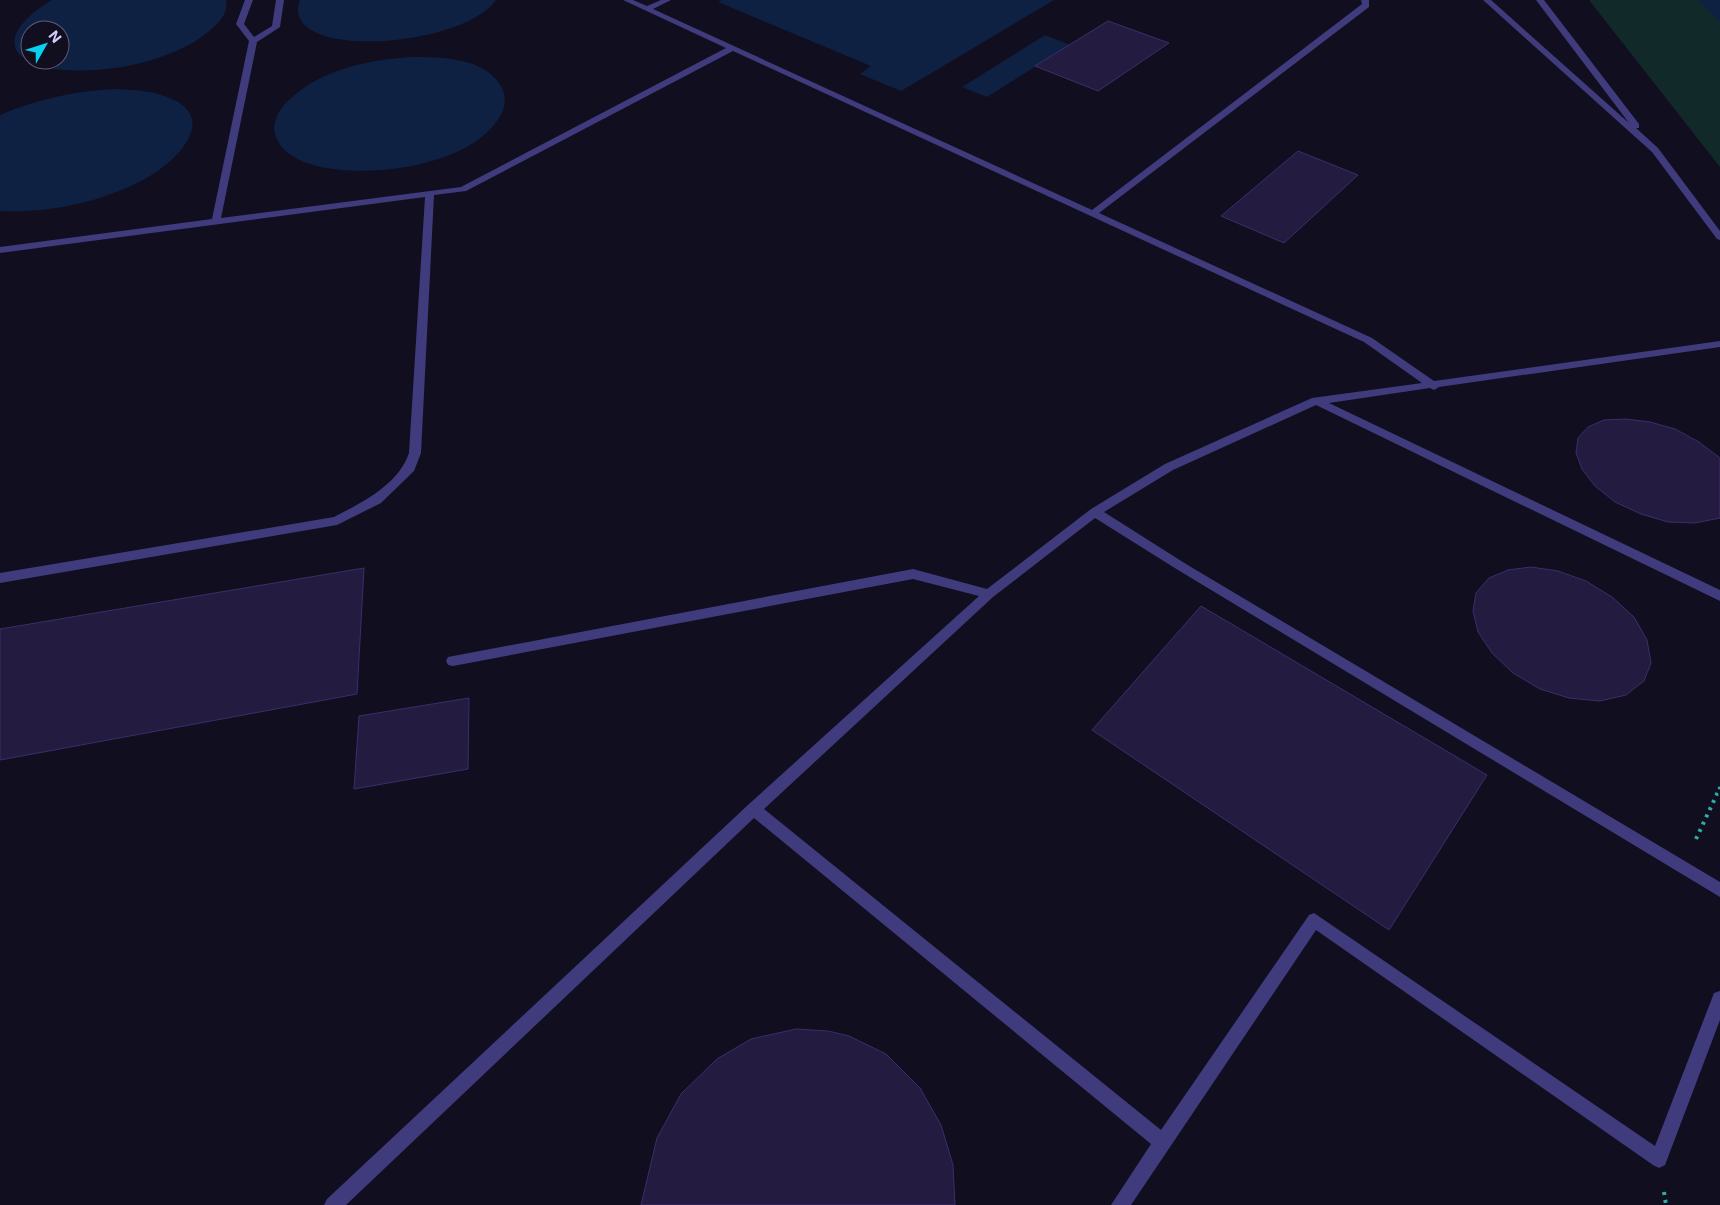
<svg xmlns="http://www.w3.org/2000/svg" width="1720" height="1205" font-family="Inter,sans-serif">
	<rect width="100%" height="100%" fill="#110e20"/>
	<path fill="#112929" d="M1589 0H1720V167Z"/>
	<path fill="#0e2143" fill-rule="evenodd" d="M52 0H226C229 16 215 27 203 36 166 62 110 73 65 70 0 64 0 31 52 0ZM30 30H60V60H30Z
		M300 0H496C462 49 277 61 300 0Z
		M722 0H1054L901 91 860 74 871 66 718 2Z
		M1698 0H1720V22Z
		M1045 35 1070 45 987 97 962 87Z
		M411 57C439 57 481 57 499 83 508 96 506 108 497 121 465 168 358 181 307 163 293 158 279 149 275 134 272 123 278 111 286 103 318 70 367 60 411 57Z
		M118 89C137 90 156 91 174 100 220 123 169 167 143 180 98 203 50 213 0 211V115C38 99 77 90 118 89Z"/>
	<path fill="#231b40" stroke="#3c2e6b" d="M1108 21 1169 43 1098 91 1035 66Z
		M1298 151 1358 175 1284 243 1221 216Z
		M1626 419 1650 422 1675 429 1699 442 1720 458V518L1695 523 1668 522 1641 514 1615 502 1595 486 1582 469 1576 453 1578 438 1588 427 1604 420Z
		M1531 567 1558 571 1586 581 1612 597 1634 617 1647 640 1651 663 1644 681 1626 695 1600 701 1569 698 1540 689 1513 673 1492 653 1478 632 1473 611 1476 593 1489 578 1508 570Z
		M364 568 357 694 0 760V629Z
		M1201 606 1487 775 1389 930 1092 730Z
		M469 698 468 769 354 789 359 716Z
		M796 1029 828 1031 849 1036 886 1054 920 1088 941 1125 953 1165 955 1205H641L657 1138 681 1094 717 1059 751 1039Z"/>
	<g fill="none" stroke-linecap="round" stroke-linejoin="round">
		<path stroke="#33aca9" stroke-width="3" stroke-dasharray="2.5 4" stroke-linecap="butt" d="M1716 795 1720 787"/>
		<path stroke="#33aca9" stroke-width="4" stroke-dasharray="3 5" stroke-linecap="butt" d="M1696 839 1717 794
			M1664 1192 1666 1205"/>
		<path fill="#3f3b7d" fill-rule="evenodd" d="M245 0H253L244 24 254 37 272 26 276 0H284L280 27 257 42 221 218 461 187 726 48 623 0H633L647 6 661 0H671L653 9 1092 210 1362 4 1361 0H1369V7L1099 213 1372 338 1434 381 1720 341V347L1439 387 1434 390 1430 388 1329 403 1720 590V601L1316 405 1173 470 1104 512 1186 564 1720 882V897L1178 570 1095 518 993 597 764 809 1161 1130 1309 915 1314 913 1655 1146 1714 993 1720 991V1020L1665 1165 1659 1168 1653 1165 1316 930 1131 1205H1111L1151 1144 754 818 346 1205H324L327 1199 749 804 979 596 913 579 453 666 448 665 446 661 448 657 913 569 987 589 1091 509 1165 464 1312 398 1422 383 1364 342 733 51 466 191 434 195 421 453 414 471 381 503 337 525 0 583V573L334 517C363 502 398 485 409 453L425 197 0 253V247L212 219 249 41 236 24Z
			M1483 0H1491L1629 123 1536 0H1544L1639 124V128H1636L1658 148 1720 231V240L1717 239 1652 152Z"/>
	</g>
	<g transform="translate(45 45) rotate(51)"><circle r="24" fill="#110e20" stroke="#5f5b78"/>
	<path d="M0-4L9 19L0 12L-9 19Z" fill="#0acfed"/>
	<text y="-8" font-size="14" font-weight="bold" text-anchor="middle" fill="#d5cefd">N</text>
	</g>
</svg>
